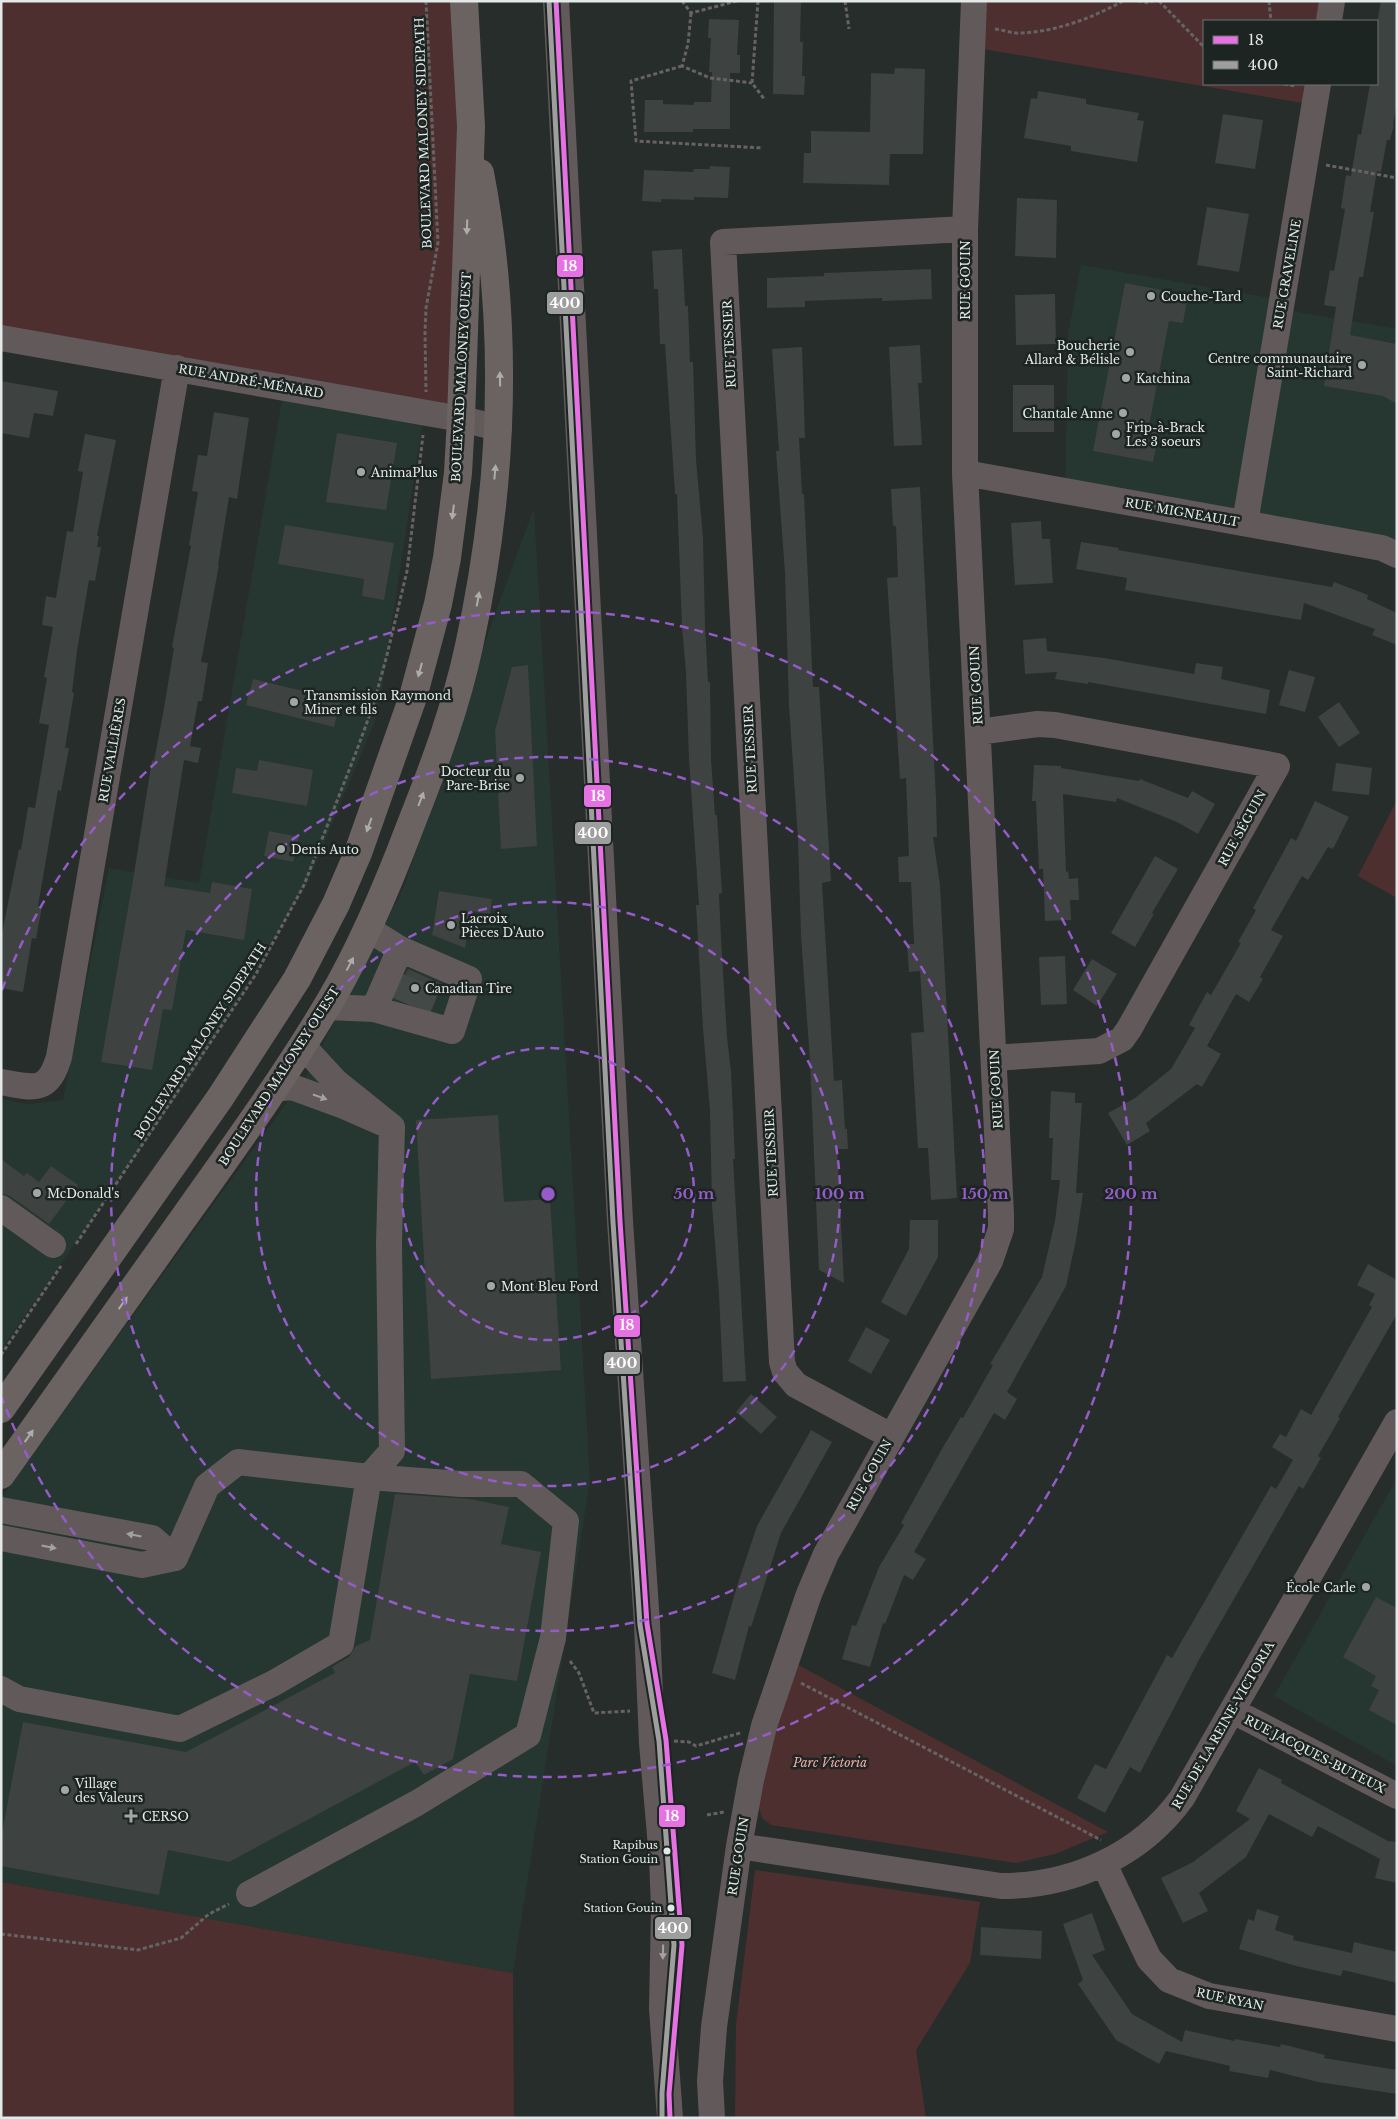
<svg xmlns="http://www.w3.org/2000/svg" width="1398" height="2119" font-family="'Libre Baskerville',serif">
	<rect width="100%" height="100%" fill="#272d2b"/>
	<path fill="#263631" d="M1081 265 1282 300 1281 309 1397 329V555L1065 491 1068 334Z
		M284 388 424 413 378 714 308 882 194 1072 1 1350V1099L28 1104 63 1100 109 868 199 883Z
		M534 508 590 1481 513 1973 1 1882V1498L308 1073 404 887 492 622Z
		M1397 1478V1766L1274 1696Z"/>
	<path fill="#4e2f30" d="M1 1H464L461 419 1 338Z
		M974 1H1332L1329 21H1204V84H1318L1315 105 971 47Z
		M1397 800V898L1358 876Z
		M787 1659 1108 1832 1055 1854 1016 1863 771 1825 762 1818 751 1780Z
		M755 1870 980 1902 970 1963 916 2050 926 2118H735L736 2025Z
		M1 1882 513 1973 514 2118H1Z"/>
	<path fill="#3e4240" d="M774 1H801L800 42H803L802 76H805L804 95 773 94Z
		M1381 1H1397V102L1393 125H1394L1390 140H1387L1381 172 1377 171 1370 212H1374L1371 229 1363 277H1359L1350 335 1397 344V404L1383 396 1324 386 1336 307 1324 305 1330 270 1334 271 1337 255 1345 209 1341 208 1346 175 1351 176 1358 134 1361 135 1370 84H1377V23Z
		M709 19 739 20 737 55H740V73H730V129H693V132H644L645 100H663V104L694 105V102H711L712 72H709L711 38H708Z
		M895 68 925 69 923 154H890L889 185 803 183 804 153H811V131L870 132 871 73 894 74Z
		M1038 91 1086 99V104L1139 113 1137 120 1144 121 1137 162 1071 151V146L1024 138 1031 98 1037 99Z
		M1223 114 1263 120 1255 169 1215 163Z
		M710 166 730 167 728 198 694 197V200L661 199V202L642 201 644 170 693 172 694 169H710Z
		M1017 198 1057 200 1056 258 1015 256Z
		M1207 207 1249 214 1239 272 1197 265Z
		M682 249 685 306H688L690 362H693L696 460 703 537 705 626 708 682H710L711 759 715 815H717L722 893 719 894 721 938 727 1037 731 1071 735 1159H733L746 1381 723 1382 719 1294 712 1205 710 1111 703 1028 696 905H699L696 861 689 760 686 672 682 627 677 494H675L665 344H660L658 289H654L652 251Z
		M931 269 932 299 882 301V298L805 301V307L767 308V278L824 276V273Z
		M1125 283 1188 295 1183 323 1169 321 1149 426 1160 428 1153 462 1093 451Z
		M1055 294 1056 344 1016 345 1015 295Z
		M920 345 922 383H918L922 445 894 446 889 347Z
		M802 347 805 438H799L802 494H804L813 687H819L830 864 831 881 822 883 834 1081 842 1080 845 1129H847L848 1149H837L844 1283 819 1270 810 1061 801 936 798 839 789 706 785 573 776 451H779L772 349Z
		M1 381 58 391 53 416 34 413 29 438 1 433Z
		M1013 385H1054V432H1013Z
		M214 412 249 418 237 499 229 497 218 565H219L201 662 208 663 202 701H198L190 746 201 748 198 763 184 760 164 886 210 893 212 882 252 889 244 940 186 930 172 1010 163 1009 152 1070 101 1062 133 880 152 760 154 761 164 708 174 648 172 647 191 546 189 545 198 492 192 491 198 455 207 456Z
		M337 433 397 443 386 510 326 502Z
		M85 434 116 440 97 536H99L97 547H101L95 581 89 580 77 651 72 692 74 693 65 748H69L61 791 58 790 38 906H42L36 939 32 938 23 992 1 988V938L19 849 21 850 28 807 35 808 49 725 39 723 47 678 44 677 53 627 42 625 46 596 56 598 67 531 73 532 83 472 78 471Z
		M920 487 936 798 937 837H933L940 885 957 1198 931 1200 928 1148H918L911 1033 924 1032 920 971 909 972 907 944H914L911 882H899L898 857 909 856 906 778 900 779 887 578 898 577 896 526H893L891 489Z
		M1041 521 1042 539H1050L1053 583 1015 585 1011 523Z
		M285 525 394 543 384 600 362 596 364 579 278 564Z
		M1081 542 1119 548 1118 550 1332 587 1334 582 1368 595 1367 599 1397 613V645L1372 635 1375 629 1304 603 1301 620 1125 590 1127 578 1076 569Z
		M1046 638 1047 651 1104 658 1194 674 1196 663 1223 667 1221 679 1270 690 1266 714 1088 682V684L1055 679 1057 672 1025 674 1023 640Z
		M528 665 537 846 501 849 495 731 512 667Z
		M1289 670 1315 677 1305 712 1279 705Z
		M253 679 341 700 334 727 246 705Z
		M1339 702 1360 733 1339 747 1318 717Z
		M259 760 313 770 307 806 232 793 236 768 257 771Z
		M1336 763 1372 768 1369 795 1332 791Z
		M1034 765 1061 766V768L1139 781 1140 779 1188 798 1192 791 1215 804 1198 834 1177 822 1117 798 1116 802 1063 794 1066 872 1068 871 1069 879 1078 878 1079 900H1070L1071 920 1045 921 1043 869H1039L1036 801H1032Z
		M1315 801 1349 817 1333 849 1328 847 1308 880 1302 876 1271 930 1283 936 1260 977 1263 979 1249 1002 1236 994 1207 1046 1221 1054 1202 1087 1197 1084 1146 1123 1150 1131 1127 1145 1108 1113 1135 1098 1171 1069 1195 1028 1189 1025 1207 992 1211 995 1241 943 1238 942 1256 910 1253 908 1291 838 1296 841Z
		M269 831 299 837 293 862 264 856Z
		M1155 856 1178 869 1152 913 1154 914 1135 947 1111 933Z
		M439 891 492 899 490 914 471 911 465 948 432 935Z
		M1065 956 1067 1004 1041 1005 1039 957Z
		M1092 959 1117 974 1097 1006 1073 990Z
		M408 969 442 984 432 1010 395 999Z
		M1051 1091 1075 1093V1103H1082L1076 1193H1083L1076 1240 1066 1286 1007 1392 1017 1399 1005 1420 994 1413 914 1552 926 1559 913 1580 904 1575 885 1624 883 1623 870 1667 842 1659 852 1625 856 1626 879 1567 904 1525 901 1523 943 1447 961 1417 963 1418 993 1365 990 1364 1042 1277 1055 1221 1060 1180H1051L1053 1138H1049Z
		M498 1115 504 1202 550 1199 561 1370 431 1379 416 1120Z
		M1 1159 24 1176 27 1173 39 1182 51 1166 78 1185 49 1224 10 1196 1 1193Z
		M910 1220H938V1257L906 1316 881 1302 909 1249Z
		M1368 1264 1397 1280V1314L1338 1417 1340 1418 1318 1456 1321 1458 1303 1489 1299 1486 1200 1658 1140 1773 1130 1767 1105 1813 1077 1798 1095 1764 1106 1769 1167 1655 1172 1658 1271 1486 1276 1489 1293 1460 1272 1447 1280 1434 1286 1437 1301 1409 1311 1415 1372 1307 1369 1305 1375 1294 1357 1285Z
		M866 1327 890 1340 871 1374 848 1361Z
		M751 1394 777 1417 761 1434 736 1412Z
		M811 1430 832 1442 781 1533 751 1627 749 1626 735 1680 712 1673 737 1586 757 1526Z
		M395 1494 470 1499 509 1507 501 1544 541 1552 517 1681 470 1674 453 1759 424 1775 415 1762 229 1862 168 1850 159 1895 1 1866V1838L23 1722 186 1752 335 1673 332 1667 349 1657 356 1646 370 1640Z
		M1376 1597 1397 1608V1725L1369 1710 1379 1690 1371 1686 1376 1676 1343 1657Z
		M1259 1768 1282 1780 1281 1783 1327 1808 1388 1841 1397 1842V1883L1375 1878 1380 1859 1318 1826 1312 1837 1269 1814 1246 1857 1199 1893 1208 1911 1183 1923 1161 1878 1193 1862 1250 1819 1236 1811Z
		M1257 1909 1279 1916 1275 1930 1294 1936 1293 1940 1352 1953 1354 1942 1397 1952V1983L1343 1970 1341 1976 1296 1966 1239 1949 1248 1919 1254 1921Z
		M1092 1913 1105 1950 1092 1955 1132 2014 1182 2042 1185 2030 1234 2041 1235 2039 1280 2047 1281 2044 1325 2055 1324 2058 1397 2070V2094L1318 2082 1270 2070 1268 2078 1229 2071 1230 2066 1166 2051 1159 2064 1116 2040 1078 1984 1083 1980 1063 1924Z
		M981 1927 1042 1931 1041 1959 980 1955Z"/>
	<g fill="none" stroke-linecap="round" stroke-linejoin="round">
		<path stroke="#434947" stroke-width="26" stroke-dasharray="26 13" stroke-linecap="butt" d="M400 1001 414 969
			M418 1008 431 975"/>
		<path stroke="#666362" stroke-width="3" stroke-dasharray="4 2.5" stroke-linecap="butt" d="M426 1 438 243 426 308 425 333 426 392
			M682 1 691 13 737 1
			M758 1 752 83 765 100
			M845 1 849 29
			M1138 1 1149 3 1153 1
			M1159 1 1204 47
			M1269 1 1271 21
			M691 13 688 44 682 66 710 78 752 83
			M995 29C1004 30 1013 34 1022 33 1058 31 1092 18 1123 1
			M682 66 631 81 636 141 763 148
			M1284 84 1295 86
			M1326 165 1397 178
			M76 1244 256 974 304 885 355 755 373 706 387 655 407 571 423 435
			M1 1355 61 1266
			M570 1661 579 1673 594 1713 630 1711
			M801 1683 1101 1840
			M674 1741 689 1742 696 1746 740 1733
			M707 1815 724 1812
			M1 1934 138 1950 181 1938 209 1914 229 1904"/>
		<path stroke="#625a5a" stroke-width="26" d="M556 1 620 1221 647 1624 652 1743 662 1858 664 1908 662 2009 670 2118
			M1329 21 1332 1
			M1 338 461 419 499 428
			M965 473 1382 548 1397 555
			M1245 523 1318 84
			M978 732 1038 724 1055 725 1277 766 1129 1029 1122 1039 1099 1051 994 1058
			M326 1007 374 1009 452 1031 469 979 400 949 368 929
			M374 1009 400 949
			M1 1082C34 1088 48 1094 59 1057L177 368
			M273 1089 292 1087 344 1106 392 1127 336 1082 302 1045
			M1 1208 53 1245
			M891 1436 796 1385 785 1372 782 1362 723 242 965 229
			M1 1510 152 1538 175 1558
			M1 1538 142 1565 175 1558
			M175 1558 207 1486 238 1462 369 1477 392 1451 389 1244 392 1127
			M1 1689 19 1699 180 1729 274 1683 341 1644 369 1477 461 1484H521L566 1521 553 1638 528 1735 417 1803 249 1894
			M1233 1711 1397 1796
			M739 1846 1001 1886C1072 1886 1140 1856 1182 1798L1397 1422
			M1104 1864 1149 1959 1169 1980 1209 1996 1397 2029
			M712 2118 710 2081 714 2027 739 1846 751 1780 764 1726 809 1594 826 1554 990 1261 1001 1229V1214L965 473V229L974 1"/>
		<path stroke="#6b6362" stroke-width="28" d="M1 1409 220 1098 297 979 336 904 358 853 413 697 438 604 447 558 458 473 461 419 471 126 464 1
			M1 1475C62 1389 124 1303 185 1216 235 1146 286 1075 330 1001 363 945 388 885 411 824 434 766 456 707 469 646 503 490 510 330 480 173"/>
		<defs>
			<path id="bus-1" d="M556 1 620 1221 647 1624 666 1740 682 1945 669 2094 670 2118"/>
			<path id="bus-2" d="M549 1 613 1222 640 1625 659 1741 674 1945 662 2093V2118"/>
		</defs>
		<use href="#bus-1" stroke="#1c2522" stroke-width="9"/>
		<use href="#bus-2" stroke="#1c2522" stroke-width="9"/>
		<use href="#bus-1" stroke="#e571e3" stroke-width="5"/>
		<use href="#bus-2" stroke="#9e9e9e" stroke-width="5"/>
	</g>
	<defs><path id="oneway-solid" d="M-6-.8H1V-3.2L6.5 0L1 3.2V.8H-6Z" transform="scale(1.25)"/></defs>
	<g fill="#adadac">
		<use href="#oneway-solid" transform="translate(467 227) rotate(92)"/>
		<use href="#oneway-solid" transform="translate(500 379) rotate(-91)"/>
		<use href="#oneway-solid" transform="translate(495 472) rotate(-85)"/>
		<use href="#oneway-solid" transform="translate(453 512) rotate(97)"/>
		<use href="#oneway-solid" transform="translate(478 599) rotate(-80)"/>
		<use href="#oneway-solid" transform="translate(420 670) rotate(105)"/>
		<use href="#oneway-solid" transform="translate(421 799) rotate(-69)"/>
		<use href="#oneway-solid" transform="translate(369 825) rotate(110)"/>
		<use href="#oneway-solid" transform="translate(350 964) rotate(-62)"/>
		<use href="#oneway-solid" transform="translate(123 1303) rotate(-55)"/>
		<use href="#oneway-solid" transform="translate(29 1436) rotate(-55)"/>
	</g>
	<g fill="#a2a2a1">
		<use href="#oneway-solid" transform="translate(320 1097) rotate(19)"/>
		<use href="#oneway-solid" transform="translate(134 1535) rotate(-169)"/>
		<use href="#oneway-solid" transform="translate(49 1547) rotate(11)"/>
		<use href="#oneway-solid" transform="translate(663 1952) rotate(91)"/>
	</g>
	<g fill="none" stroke="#955bc9" stroke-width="2.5" stroke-dasharray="9 6">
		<circle cx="548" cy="1194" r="146"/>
		<circle cx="548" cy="1194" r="292"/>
		<circle cx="548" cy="1194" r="437"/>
		<path d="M2 990A583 583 0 1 1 2 1398"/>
	</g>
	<g fill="#a1a7a6" stroke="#1c2522" stroke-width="2">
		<circle cx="1151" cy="296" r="5"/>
		<circle cx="1130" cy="352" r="5"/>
		<circle cx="1362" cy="365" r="5"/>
		<circle cx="1126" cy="378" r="5"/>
		<circle cx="1123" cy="413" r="5"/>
		<circle cx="1116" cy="434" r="5"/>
		<circle cx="361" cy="472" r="5"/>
		<circle cx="294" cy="702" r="5"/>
		<circle cx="520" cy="778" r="5"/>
		<circle cx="281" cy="849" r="5"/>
		<circle cx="451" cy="925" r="5"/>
		<circle cx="415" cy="988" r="5"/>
		<circle cx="37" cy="1193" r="5"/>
		<circle cx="491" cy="1286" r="5"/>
		<circle cx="1366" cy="1587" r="5"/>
		<circle cx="65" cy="1790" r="5"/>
		<path d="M128.5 1808.5h5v5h5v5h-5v5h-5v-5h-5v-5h5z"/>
	</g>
	<g fill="#e3e9e8" stroke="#1c2522" stroke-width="2">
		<circle cx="667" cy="1851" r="4.5"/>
		<circle cx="671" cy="1908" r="4.5"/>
	</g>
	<g text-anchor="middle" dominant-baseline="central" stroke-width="5" stroke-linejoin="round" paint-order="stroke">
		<g font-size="11" fill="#e3e9e8" stroke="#1c2522" text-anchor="end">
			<text x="658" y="1845">Rapibus<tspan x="658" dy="14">Station Gouin</tspan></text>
			<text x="662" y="1908">Station Gouin</text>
		</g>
		<g font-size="12" fill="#e3e9e8" stroke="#1c2522">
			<text transform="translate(423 133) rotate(-92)">BOULEVARD MALONEY SIDEPATH</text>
			<text transform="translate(1287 274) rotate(-80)">RUE GRAVELINE</text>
			<text transform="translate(965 280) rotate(-90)">RUE GOUIN</text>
			<text transform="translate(729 344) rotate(-93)">RUE TESSIER</text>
			<text transform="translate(461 377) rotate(-87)">BOULEVARD MALONEY OUEST</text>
			<text transform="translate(251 381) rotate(10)">RUE ANDRÉ-MÉNARD</text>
			<text transform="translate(1182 512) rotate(10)">RUE MIGNEAULT</text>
			<text transform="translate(976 685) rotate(-93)">RUE GOUIN</text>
			<text transform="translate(750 749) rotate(-93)">RUE TESSIER</text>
			<text transform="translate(112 750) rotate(-80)">RUE VALLIÈRES</text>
			<text transform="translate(1242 828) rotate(-61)">RUE SÉGUIN</text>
			<text transform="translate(200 1041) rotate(-57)">BOULEVARD MALONEY SIDEPATH</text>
			<text transform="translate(279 1076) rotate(-57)">BOULEVARD MALONEY OUEST</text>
			<text transform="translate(996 1089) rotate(-93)">RUE GOUIN</text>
			<text transform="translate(771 1153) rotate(-93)">RUE TESSIER</text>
			<text transform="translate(869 1475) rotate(-61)">RUE GOUIN</text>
			<text transform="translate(1223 1725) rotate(-60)">RUE DE LA REINE-VICTORIA</text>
			<text transform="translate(1315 1754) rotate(27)">RUE JACQUES-BUTEUX</text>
			<text transform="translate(738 1856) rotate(-81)">RUE GOUIN</text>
			<text transform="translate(1230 1999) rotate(12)">RUE RYAN</text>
		</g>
		<g font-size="12" fill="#e3e9e8" stroke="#1c2522" text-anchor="start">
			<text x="1161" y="296">Couche-Tard</text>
			<text x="1120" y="345" text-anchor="end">Boucherie<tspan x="1120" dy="14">Allard &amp; Bélisle</tspan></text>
			<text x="1352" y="358" text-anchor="end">Centre communautaire<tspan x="1352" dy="14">Saint-Richard</tspan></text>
			<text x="1136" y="378">Katchina</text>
			<text x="1113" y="413" text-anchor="end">Chantale Anne</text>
			<text x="1126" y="427">Frip-à-Brack<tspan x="1126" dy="14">Les 3 soeurs</tspan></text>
			<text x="371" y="472">AnimaPlus</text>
			<text x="304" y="695">Transmission Raymond<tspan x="304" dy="14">Miner et fils</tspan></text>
			<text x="510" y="771" text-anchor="end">Docteur du<tspan x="510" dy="14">Pare-Brise</tspan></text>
			<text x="291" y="849">Denis Auto</text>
			<text x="461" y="918">Lacroix<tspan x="461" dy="14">Pièces D'Auto</tspan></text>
			<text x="425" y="988">Canadian Tire</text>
			<text x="47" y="1193">McDonald's</text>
			<text x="501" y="1286">Mont Bleu Ford</text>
			<text x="1356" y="1587" text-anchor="end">École Carle</text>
			<text x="75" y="1783">Village<tspan x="75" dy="14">des Valeurs</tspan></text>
			<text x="142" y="1816">CERSO</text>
		</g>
		<g font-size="12" font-style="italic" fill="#fbabae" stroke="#1c2522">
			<text x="830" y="1762">Parc Victoria</text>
		</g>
	</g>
	<circle cx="548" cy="1194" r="8" fill="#955bc9" stroke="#1c2522" stroke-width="2.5"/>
	<g font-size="15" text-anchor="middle" font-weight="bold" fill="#955bc9" stroke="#1c2522" stroke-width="5" stroke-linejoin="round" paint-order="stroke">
		<text x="694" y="1199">50 m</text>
		<text x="840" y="1199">100 m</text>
		<text x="985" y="1199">150 m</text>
		<text x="1131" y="1199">200 m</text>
	</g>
	<g stroke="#1c2522" stroke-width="2">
		<rect x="556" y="254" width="28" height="24" rx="5" fill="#e571e3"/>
		<rect x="546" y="291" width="38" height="24" rx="5" fill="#9e9e9e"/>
		<rect x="583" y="784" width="29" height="24" rx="5" fill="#e571e3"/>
		<rect x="574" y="821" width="38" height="24" rx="5" fill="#9e9e9e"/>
		<rect x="613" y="1314" width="28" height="24" rx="5" fill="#e571e3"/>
		<rect x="603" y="1351" width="38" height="24" rx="5" fill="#9e9e9e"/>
		<rect x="658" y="1804" width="28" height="24" rx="5" fill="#e571e3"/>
		<rect x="654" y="1916" width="38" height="24" rx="5" fill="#9e9e9e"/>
	</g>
	<g font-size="14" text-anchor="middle" font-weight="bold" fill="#fff">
		<text x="570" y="271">18</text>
		<text x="565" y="308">400</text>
		<text x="598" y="801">18</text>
		<text x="593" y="838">400</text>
		<text x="627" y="1330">18</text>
		<text x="622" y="1368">400</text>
		<text x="672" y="1821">18</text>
		<text x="673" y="1933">400</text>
	</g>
	<rect width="1398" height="2119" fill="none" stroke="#e3e9e8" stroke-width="5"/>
	<rect x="1203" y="20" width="175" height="65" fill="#1c2522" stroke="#6c7371"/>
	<rect x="1213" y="36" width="25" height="8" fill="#e571e3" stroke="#6c7371"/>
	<text x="1248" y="45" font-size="15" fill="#e3e9e8">18</text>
	<rect x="1213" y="61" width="25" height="8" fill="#9e9e9e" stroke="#6c7371"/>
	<text x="1248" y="70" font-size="15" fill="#e3e9e8">400</text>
</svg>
